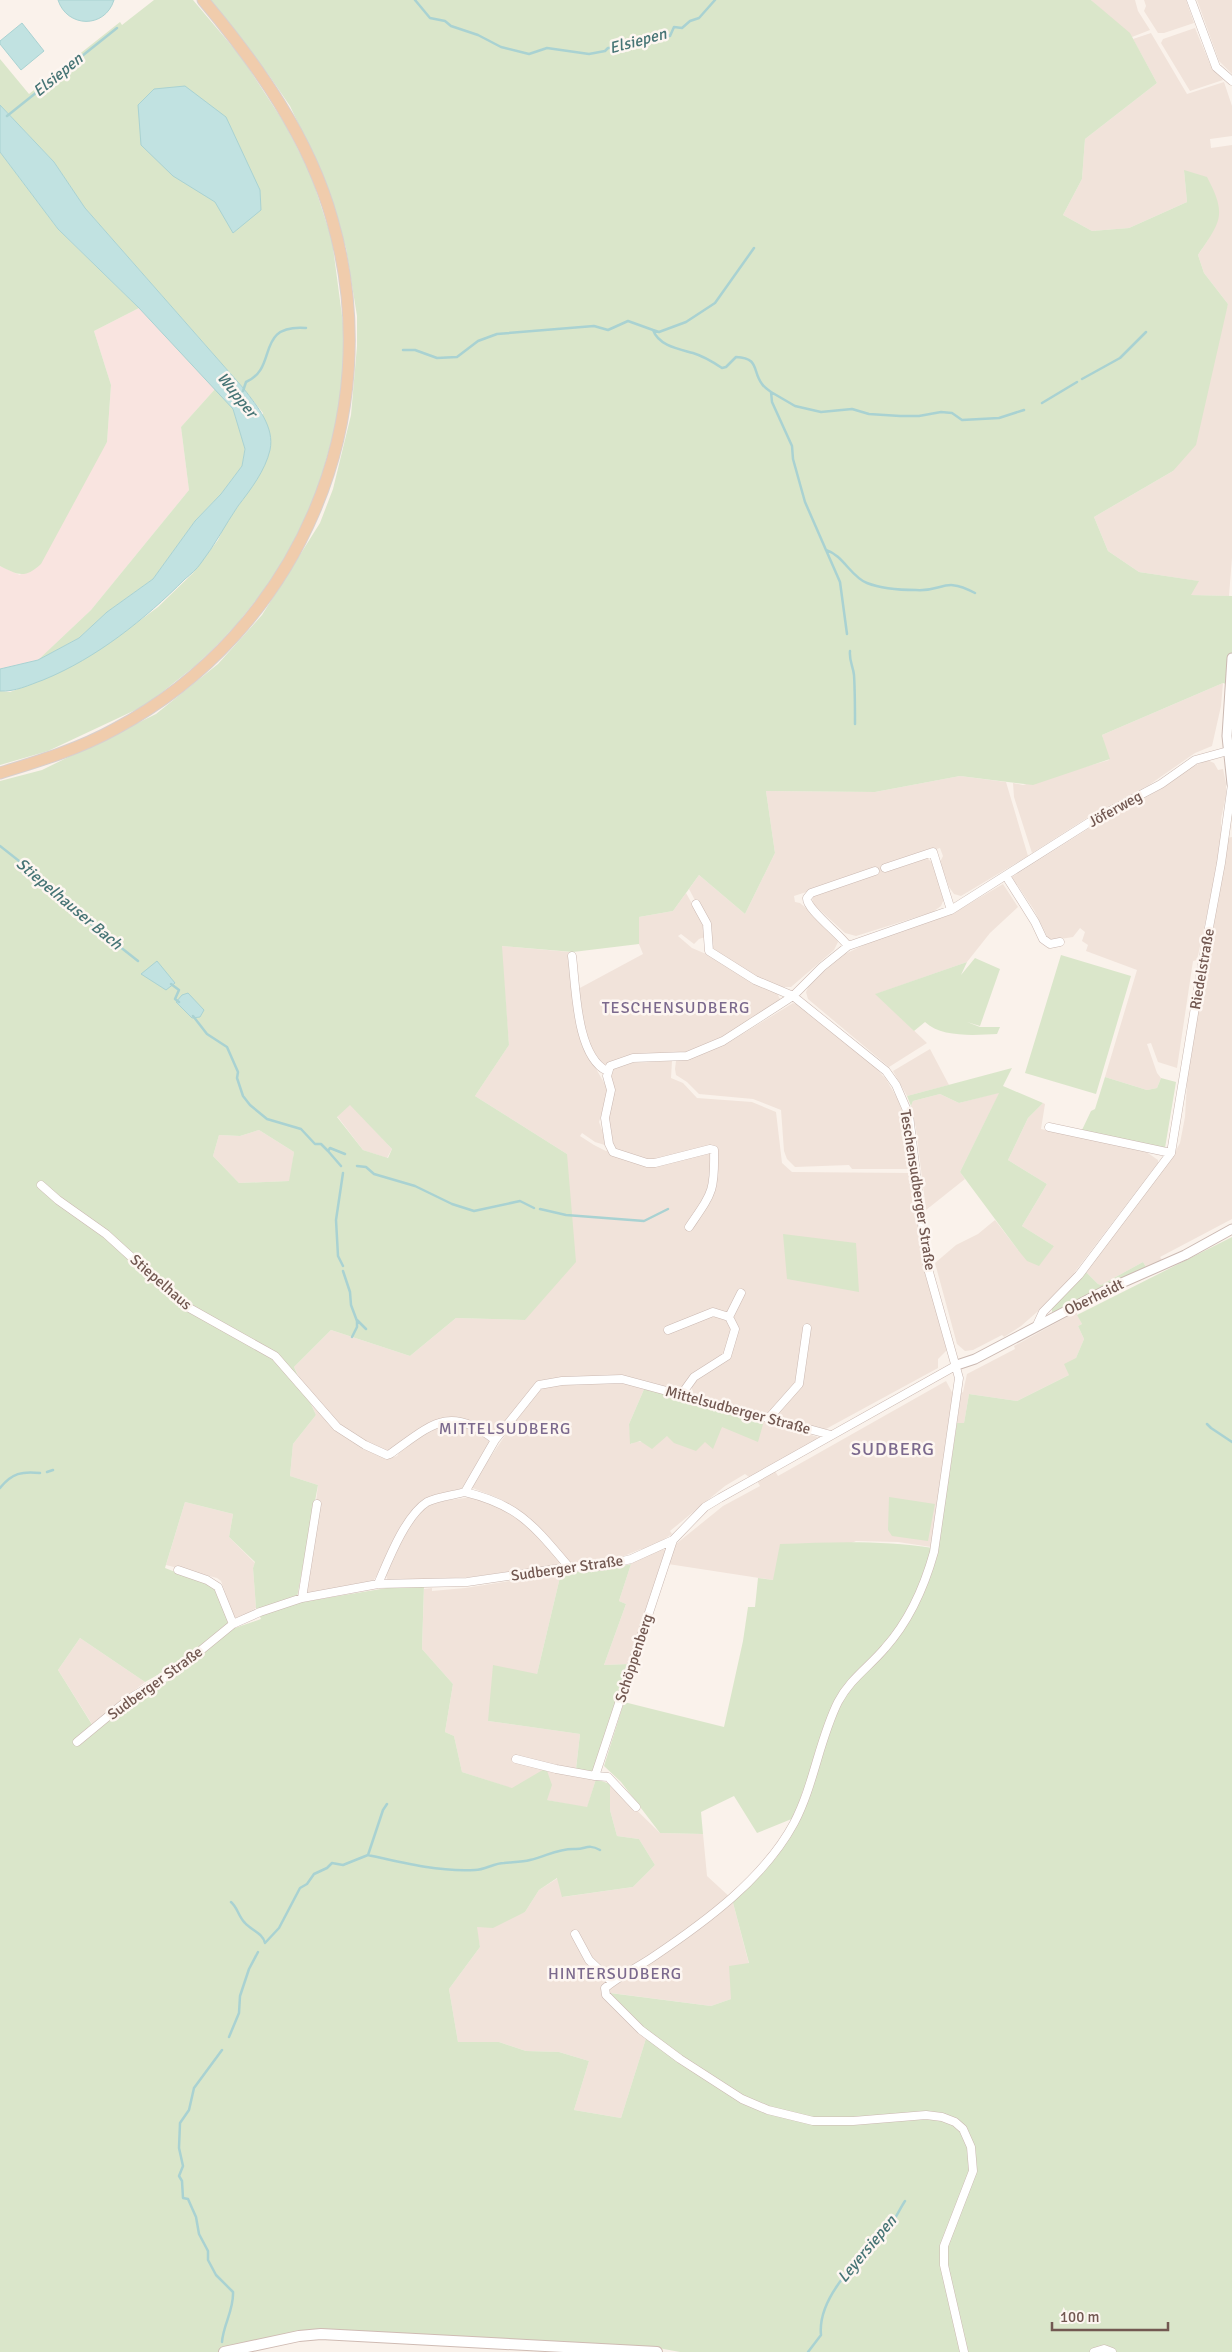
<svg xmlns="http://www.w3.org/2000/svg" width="1232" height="2352" font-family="Signika,sans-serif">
	<rect width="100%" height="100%" fill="#faf2eb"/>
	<path fill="#f1e3da" d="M1091 0H1135L1138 11 1150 30 1132 37Z
		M1144 0H1186L1194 23 1164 33H1158L1144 11 1146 6Z
		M1197 0H1232V74L1219 61Z
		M1195 28 1210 64 1223 80 1190 91 1161 43 1163 39Z
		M1151 33 1187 94 1224 82 1232 106V136L1210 139 1211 148 1232 145V558L1229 596 1190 595 1198 581 1139 572 1108 551 1094 517 1173 471 1228 304 1204 273 1198 255 1208 240 1184 170 1187 202 1129 228 1092 231 1063 215 1082 179 1085 139 1157 83 1133 39Z
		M1223 683 1221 706 1212 746 1195 753 1149 785 1090 816 1032 853 1014 797 1013 783 1023 785 1109 760 1102 735Z
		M1207 760 1214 763 1218 770 1223 769 1226 783V795L1221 819V838L1217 868 1197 960 1193 961 1177 1068 1158 1062 1151 1043 1147 1044 1157 1073 1161 1078 1157 1088 1147 1090 1105 1077 1137 970 1086 951 1088 945 1082 941 1085 932 1080 928 1073 937 1054 940 1048 938 1034 910 1012 877 1091 827 1161 789 1192 767Z
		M960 776 1006 782 1028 856 961 896 954 894 949 887 940 862 943 856 940 848 919 855 920 860 928 859 934 864 944 899 941 906 933 912 856 936 845 933 812 903 813 897 825 886 794 896 795 902 800 903 834 932 838 942 834 950 791 987H782L758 979 757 976 743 971 710 951 706 921 689 889 699 875 745 914 775 853 766 791 875 792Z
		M1232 837V1219L1160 1257 1162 1260 1146 1267 1143 1262 1101 1285 1098 1284 1085 1271 1139 1202 1173 1156 1180 1143 1185 1117 1188 1067 1215 904H1218L1226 838Z
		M1003 884 1018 907 990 933 967 962 876 994 927 1043 889 1067 808 999 806 992 810 983 845 954 881 937 950 915Z
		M686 893 703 923 705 937 699 939 694 944 681 934 678 936 692 948 713 957 777 993 780 999 779 1002 726 1037 681 1055 617 1060 602 1066 597 1062 584 1033 578 989 643 954 639 944V917L673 911Z
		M501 946 570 952 568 957 579 1033 581 1034 586 1051 607 1088V1096L599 1122 608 1146 595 1142 582 1133 580 1136 594 1145 606 1151 613 1148 607 1118 610 1076 614 1068 630 1063 672 1061 671 1078 683 1083 697 1098 752 1102 776 1112 782 1163 792 1172 911 1173 923 1263 947 1350 938 1359V1368L824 1430 779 1418 778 1412 766 1415 694 1395 691 1386 677 1392 613 1375 542 1380 498 1434 493 1436 445 1421 391 1453 349 1434 328 1416 303 1385 294 1367 331 1330 410 1356 456 1318 525 1320 567 1154 475 1096 509 1045Z
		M793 1003 799 1005 871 1063 886 1079 897 1098 903 1113 910 1169H852L849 1165 795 1167 787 1159 784 1151 781 1110 753 1099 699 1094 687 1082 676 1075 675 1069 676 1061 728 1043Z
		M930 1049 949 1085 907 1096 893 1071Z
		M1000 1092 960 1172 965 1179 926 1210 916 1129 911 1106 913 1101 940 1094 959 1103Z
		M1043 1103 1045 1104 1041 1129 1142 1149 1158 1160V1163L1074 1273 1076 1274 1052 1299 1021 1326 1004 1337 1002 1335 973 1350 965 1351 957 1344 935 1263 956 1245 978 1234 995 1220 1018 1250 1054 1246 1022 1226 1047 1184 1008 1160 1028 1118Z
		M350 1104 392 1149 387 1158 363 1150 337 1116Z
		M259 1130 294 1152 290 1181 239 1183 213 1156 219 1135 240 1136Z
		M1076 1312 1082 1324 1078 1326 1084 1339 1069 1375 1017 1401 969 1394 964 1423H957L961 1393 963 1392 967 1374 1015 1349 1014 1346Z
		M608 1379 645 1387 629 1424 631 1444 636 1441 642 1442 667 1436 705 1442 721 1427 764 1421 821 1438 753 1480 745 1474 725 1486 670 1531 672 1534 648 1550 641 1549 619 1558 584 1563 570 1562 529 1517 498 1498 470 1487 517 1418 540 1390 545 1387Z
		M946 1381 954 1396 931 1547 898 1542 856 1541 773 1580 668 1564 676 1544 723 1506 760 1486 757 1481 775 1471 778 1476Z
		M308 1397 363 1449 382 1456 391 1458 397 1456 402 1448 427 1432 450 1424 470 1427 490 1442 470 1479 459 1491 425 1501 370 1586 305 1596 318 1485 290 1476 293 1444 316 1415Z
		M472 1497 493 1502 523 1519 561 1561 558 1565 470 1577 388 1581 385 1573 406 1533 424 1507 436 1502Z
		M185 1502 233 1514 229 1537 255 1563 253 1568 256 1608 235 1620 221 1581 217 1578 166 1565Z
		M662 1549 666 1550 629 1664 604 1665 626 1604 619 1601 631 1564Z
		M561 1573 537 1674 488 1721 580 1734 576 1768 596 1779 587 1808 547 1800 462 1772 454 1736 445 1732 453 1684 422 1649 424 1589 432 1588V1591L465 1588Z
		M80 1638 145 1682 92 1724 58 1670Z
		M610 1784 660 1833 703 1834 707 1876 732 1899 749 1964 731 1999 711 2006 611 1993 648 2032 621 2118 574 2110 589 2061 559 2052 526 2051 499 2042H458L449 1989 480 1947 476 1927 525 1912 539 1890 558 1878 563 1897 633 1887 655 1865 639 1839 617 1836 610 1810Z"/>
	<path fill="#f9e4e0" d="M139 308 216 388 181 427 189 490 91 610 38 660 0 669V566L20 575 107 442 111 385 94 331Z"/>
	<path fill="#dae6ca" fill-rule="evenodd" d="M154 0H193L242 58 285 124 311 175 332 240 344 331 342 384 334 432 316 495 293 546 268 585 237 624 215 647 195 666 146 705 48 751 0 765V691L10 692 26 686 72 666 119 636 158 607 193 573 218 540 225 525 259 476 263 413 244 389 85 208 54 162 0 105V59L29 94 120 22 122 25Z
		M208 0H1091L1130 33 1157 83 1085 139 1082 179 1063 215 1092 231 1129 228 1187 202 1184 170 1207 177C1227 215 1221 221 1198 255L1204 273 1228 304 1196 445 1173 471 1094 517 1108 551 1139 572 1199 581 1191 595 1232 596V686L1223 683 1102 735 1110 759 1033 785 960 776 875 792 766 791 775 853 745 914 699 875 673 911 639 917V944L573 952 502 946 509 1045 475 1096 567 1154 576 1262 525 1320 456 1318 410 1356 331 1330 294 1367 316 1415 293 1444 290 1476 318 1485 296 1603 393 1587 424 1585 422 1649 453 1684 445 1732 454 1736 462 1772 512 1788 546 1768 552 1785 547 1800 587 1807 596 1779 610 1784V1810L617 1836 639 1839 655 1865 633 1887 562 1897 557 1878 539 1890 525 1912 493 1928 477 1927 480 1947 449 1989 458 2042H499L526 2051 559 2052 589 2061 574 2110 621 2118 648 2032 610 1993 711 2006 731 1999 729 1966 749 1963 732 1899 776 1858 809 1791 803 1790 794 1818 757 1833 734 1796 701 1812 703 1834 660 1833 621 1782 604 1766 624 1702 724 1727 743 1641 748 1607H755L758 1578 773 1580 780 1544C832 1542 882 1540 933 1548L941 1529 957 1423H964L969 1394 1017 1401 1069 1375 1064 1364 1076 1358 1084 1339 1078 1326 1082 1324 1077 1315 1232 1237V2352H680L653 2347 278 2336 240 2352H0V781L42 770 156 714 218 664 262 615 320 523 333 489 351 415 357 346V316L346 248 321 172 290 106 268 74ZM350 1105 392 1149 388 1158 363 1150 337 1117ZM259 1130 294 1152 289 1181 239 1183 213 1156 219 1135 240 1136ZM185 1502 233 1514 229 1537 255 1562 253 1568 256 1608 261 1619 232 1629 214 1587 165 1568ZM80 1638 145 1682 170 1668 175 1677 133 1701 96 1731 58 1670Z
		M0 152 58 229 139 308 94 331 111 385 107 442 41 564C25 579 18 575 0 566Z
		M216 388 233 409 245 448 242 466 221 494 195 521 153 579 107 612 79 638 38 660 91 610 189 490 181 427Z
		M1061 955 1131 976 1096 1094 1025 1073Z
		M975 958 1000 969 980 1026 967 1022 980 1027H1000L997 1034C976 1035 941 1038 925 1022L914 1031 875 994 967 962 961 975Z
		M1012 1068 1003 1086 1043 1103 1028 1118 1008 1160 1047 1184 1022 1226 1054 1246 1039 1266 1027 1261 1018 1250 960 1172 999 1093 959 1103 940 1094 913 1101 911 1106 907 1096Z
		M1105 1077 1147 1090 1157 1088 1161 1078 1176 1082 1165 1148 1082 1130 1091 1111 1095 1109Z
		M783 1234 856 1243 859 1292 787 1279Z
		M1143 1262 1146 1267 1058 1311 1052 1312V1308L1085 1271 1098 1284 1101 1285Z
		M645 1387 764 1421 758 1442 722 1427 713 1449 705 1442 696 1451 674 1443 667 1436 652 1449 640 1441 630 1444 629 1424Z
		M889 1497 935 1504 928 1541 892 1536 888 1530Z
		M631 1564 619 1601 626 1604 604 1665 629 1664 594 1772 576 1769 580 1734 488 1721 493 1665 537 1674 561 1573 606 1570Z"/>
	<path fill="#c1e2e1" stroke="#a9d2d2" d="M58 0H114C105 29 67 28 58 0Z
		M22 23 44 51 21 70 0 44V41Z
		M185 86 226 117 260 190 261 210 233 233 215 202 173 176 141 145 138 105 154 89Z
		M0 105 54 162 85 208 244 389C257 406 275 427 270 450 265 471 251 489 238 506 225 525 215 545 201 563 197 569 191 574 185 579 145 619 97 658 43 680 29 685 15 692 0 691V669L38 660 79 638 107 612 153 579 195 521 221 494 242 466 245 449 233 409 139 308 58 229 0 152Z
		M157 961 175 983 166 990 141 974Z
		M188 993 204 1010 200 1017 192 1018 176 1002 182 995Z"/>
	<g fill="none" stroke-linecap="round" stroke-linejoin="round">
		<path stroke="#a9d2d2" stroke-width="2.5" d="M415 0 430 18 445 21 451 26 478 35 501 47 529 54 547 48 589 54 605 51 608 48 627 47 639 38 655 37 660 33 670 36 674 27 682 28 690 21 699 18 715 0
			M7 116 117 28
			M653 330 659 332 686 322 715 303 754 248
			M403 350H415L437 358 457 357 478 341 497 334 594 326 608 330 628 321 653 330C659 346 679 349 693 353 703 356 713 362 722 368L726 367 736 357C760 358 752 371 762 384 764 387 768 390 771 392L772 402 792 446 793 459 805 502 840 582 847 634
			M1082 379 1120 358 1146 332
			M243 391 246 382C279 368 254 324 306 328
			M771 392 795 406 821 412 852 409 869 414 900 416H919L941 412 952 413 962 420 999 418 1024 410
			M1042 403 1077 382
			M826 550C843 555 851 577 867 583 882 589 900 590 916 590 944 592 943 576 975 593
			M850 651C849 661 853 666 854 675 855 691 855 707 855 724
			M0 846 33 872 67 905 138 961
			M171 984 179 990 175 999 179 1002
			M193 1016 207 1034 227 1047 238 1072 237 1078 243 1096 250 1105 267 1119 301 1129 315 1144H321L328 1151 330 1148 345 1154
			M328 1151 341 1166
			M357 1166 366 1167 374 1174 415 1186 452 1204 474 1211 520 1201 534 1208
			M540 1209 566 1215 644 1221 668 1209
			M343 1266 338 1256 336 1220 343 1173
			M343 1271 350 1292 351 1305 357 1321V1327L352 1337
			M357 1320 366 1329
			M1207 1424 1211 1428 1232 1442
			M47 1472 53 1470
			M0 1488C12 1473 22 1471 40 1473
			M368 1855C403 1863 439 1872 475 1870 485 1870 494 1863 504 1863 513 1862 522 1862 530 1860 548 1856 555 1849 574 1849 586 1850 587 1843 600 1850
			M231 1902C238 1908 238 1916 245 1923 251 1930 263 1933 265 1943L279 1928 300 1888 307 1884 314 1874 327 1868 332 1863 343 1865 368 1855 383 1810 387 1804
			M229 2037 239 2013 240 1996 249 1969 258 1952
			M222 2050 194 2088 189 2110 180 2123 179 2148 183 2166 179 2176 182 2181 183 2198 188 2199 196 2217 199 2234 208 2251V2260L216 2275 233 2292C234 2310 223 2325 222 2342
			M808 2352 821 2335C817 2295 862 2257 887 2230 894 2222 899 2210 905 2201"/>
		<defs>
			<path id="minor" d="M1191 0 1216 67 1232 81
				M885 868 933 852 951 910
				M1006 876 1035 922 1043 939 1050 944 1060 942
				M696 904 707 924 709 951 755 980 793 996 886 1071 896 1085 909 1115 927 1265 959 1378 934 1552C924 1588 910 1620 885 1648 869 1667 850 1679 838 1702 819 1740 814 1785 794 1823 764 1879 705 1922 653 1957 637 1968 619 1976 605 1988L606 1995 641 2030 680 2059 742 2099 768 2110 813 2121H853L926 2115 942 2117 955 2122 963 2129 971 2147 973 2171 944 2246V2265L964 2352
				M848 946C840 934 806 909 807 898L811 893 875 871
				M572 956C576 987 576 1056 607 1071
				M1049 1127 1171 1153
				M41 1185 58 1200 106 1234 184 1305 275 1356 337 1427 365 1445 387 1455 390 1454C431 1425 449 1404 495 1440
				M689 1227C712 1193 715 1192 714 1150L710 1149 655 1163H647L613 1152 609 1144 605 1118 611 1090 607 1076 610 1066 633 1058 687 1056 723 1041 793 996 822 967 848 946 951 910 1093 820 1161 784 1195 760 1228 751
				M729 1317 741 1293
				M1037 1325 1043 1312 1079 1275 1171 1153 1202 965 1221 863 1232 784
				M668 1330 713 1312 729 1317 735 1329 727 1356 694 1377 681 1395
				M768 1419 799 1384 807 1328
				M465 1492C519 1505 534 1526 569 1567
				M178 1570 207 1580 218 1587 233 1624
				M378 1584C388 1561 405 1516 427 1502 437 1497 454 1495 465 1492L495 1440 539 1385 562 1381 622 1379 831 1435
				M302 1598 317 1504
				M77 1742 129 1699 178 1669 233 1624 260 1612 302 1598 378 1584 467 1582 569 1567 603 1566 631 1559 673 1540 705 1507 720 1498 957 1365
				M516 1759 556 1769 595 1776
				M636 1807 608 1777 595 1776 673 1540
				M575 1934 589 1960 612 1982
				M1094 2352 1104 2349 1112 2352"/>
			<path id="tertiary" d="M1232 658 1227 736 1232 784
				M957 1365 975 1359 1108 1289 1185 1255 1232 1229"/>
			<path id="secondary" d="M224 2352 299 2336 321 2334 657 2352"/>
			<path id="primary" d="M0 773C39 761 79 749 115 729 298 631 390 419 332 219 309 137 257 64 203 0"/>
		</defs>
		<use href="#minor" stroke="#cbb9b2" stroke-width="9"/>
		<use href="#tertiary" stroke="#cbb9b2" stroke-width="11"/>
		<use href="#secondary" stroke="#cfbbb3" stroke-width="12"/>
		<use href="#primary" stroke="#d8d0ce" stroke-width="13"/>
		<use href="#minor" stroke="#fff" stroke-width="8"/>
		<use href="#tertiary" stroke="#fff" stroke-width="9"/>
		<use href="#secondary" stroke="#fff" stroke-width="10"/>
		<use href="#primary" stroke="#f0ccac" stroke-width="11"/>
	</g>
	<g text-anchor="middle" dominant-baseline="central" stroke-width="5" stroke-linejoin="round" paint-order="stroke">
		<g font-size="15" fill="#725851" stroke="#fdf6f1">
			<text transform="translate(1115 809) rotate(-29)">Jöferweg</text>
			<text transform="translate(1202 969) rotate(-80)">Riedelstraße</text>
			<text transform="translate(918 1190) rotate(81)">Teschensudberger Straße</text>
			<text transform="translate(161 1282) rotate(41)">Stiepelhaus</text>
			<text transform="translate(1094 1297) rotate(-26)">Oberheidt</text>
			<text transform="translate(738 1410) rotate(15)">Mittelsudberger Straße</text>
			<text transform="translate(567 1568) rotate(-8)">Sudberger Straße</text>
			<text transform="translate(634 1658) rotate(-72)">Schöppenberg</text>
			<text transform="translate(155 1683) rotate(-36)">Sudberger Straße</text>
		</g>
		<g font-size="16" font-style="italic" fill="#467475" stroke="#fdf6f1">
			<text transform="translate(638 41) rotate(-15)">Elsiepen</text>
			<text transform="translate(58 75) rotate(-39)">Elsiepen</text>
			<text transform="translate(237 395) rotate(51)">Wupper</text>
			<text transform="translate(69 904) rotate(40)">Stiepelhauser Bach</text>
			<text transform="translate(867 2249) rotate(-50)">Leyersiepen</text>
		</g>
		<g font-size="16" letter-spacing="1" fill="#7b698d" stroke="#fdf6f1">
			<text x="676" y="1008">TESCHENSUDBERG</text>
			<text x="505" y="1429">MITTELSUDBERG</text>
			<text x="615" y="1974">HINTERSUDBERG</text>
		</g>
		<g font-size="18" letter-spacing="1" fill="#7b698d" stroke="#fdf6f1">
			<text x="893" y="1449">SUDBERG</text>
		</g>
	</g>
	<path d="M1052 2322v8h116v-8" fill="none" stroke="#725851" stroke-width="2.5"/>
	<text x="1060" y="2322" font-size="15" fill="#725851" stroke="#fdf6f1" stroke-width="4" paint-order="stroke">100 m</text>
</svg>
